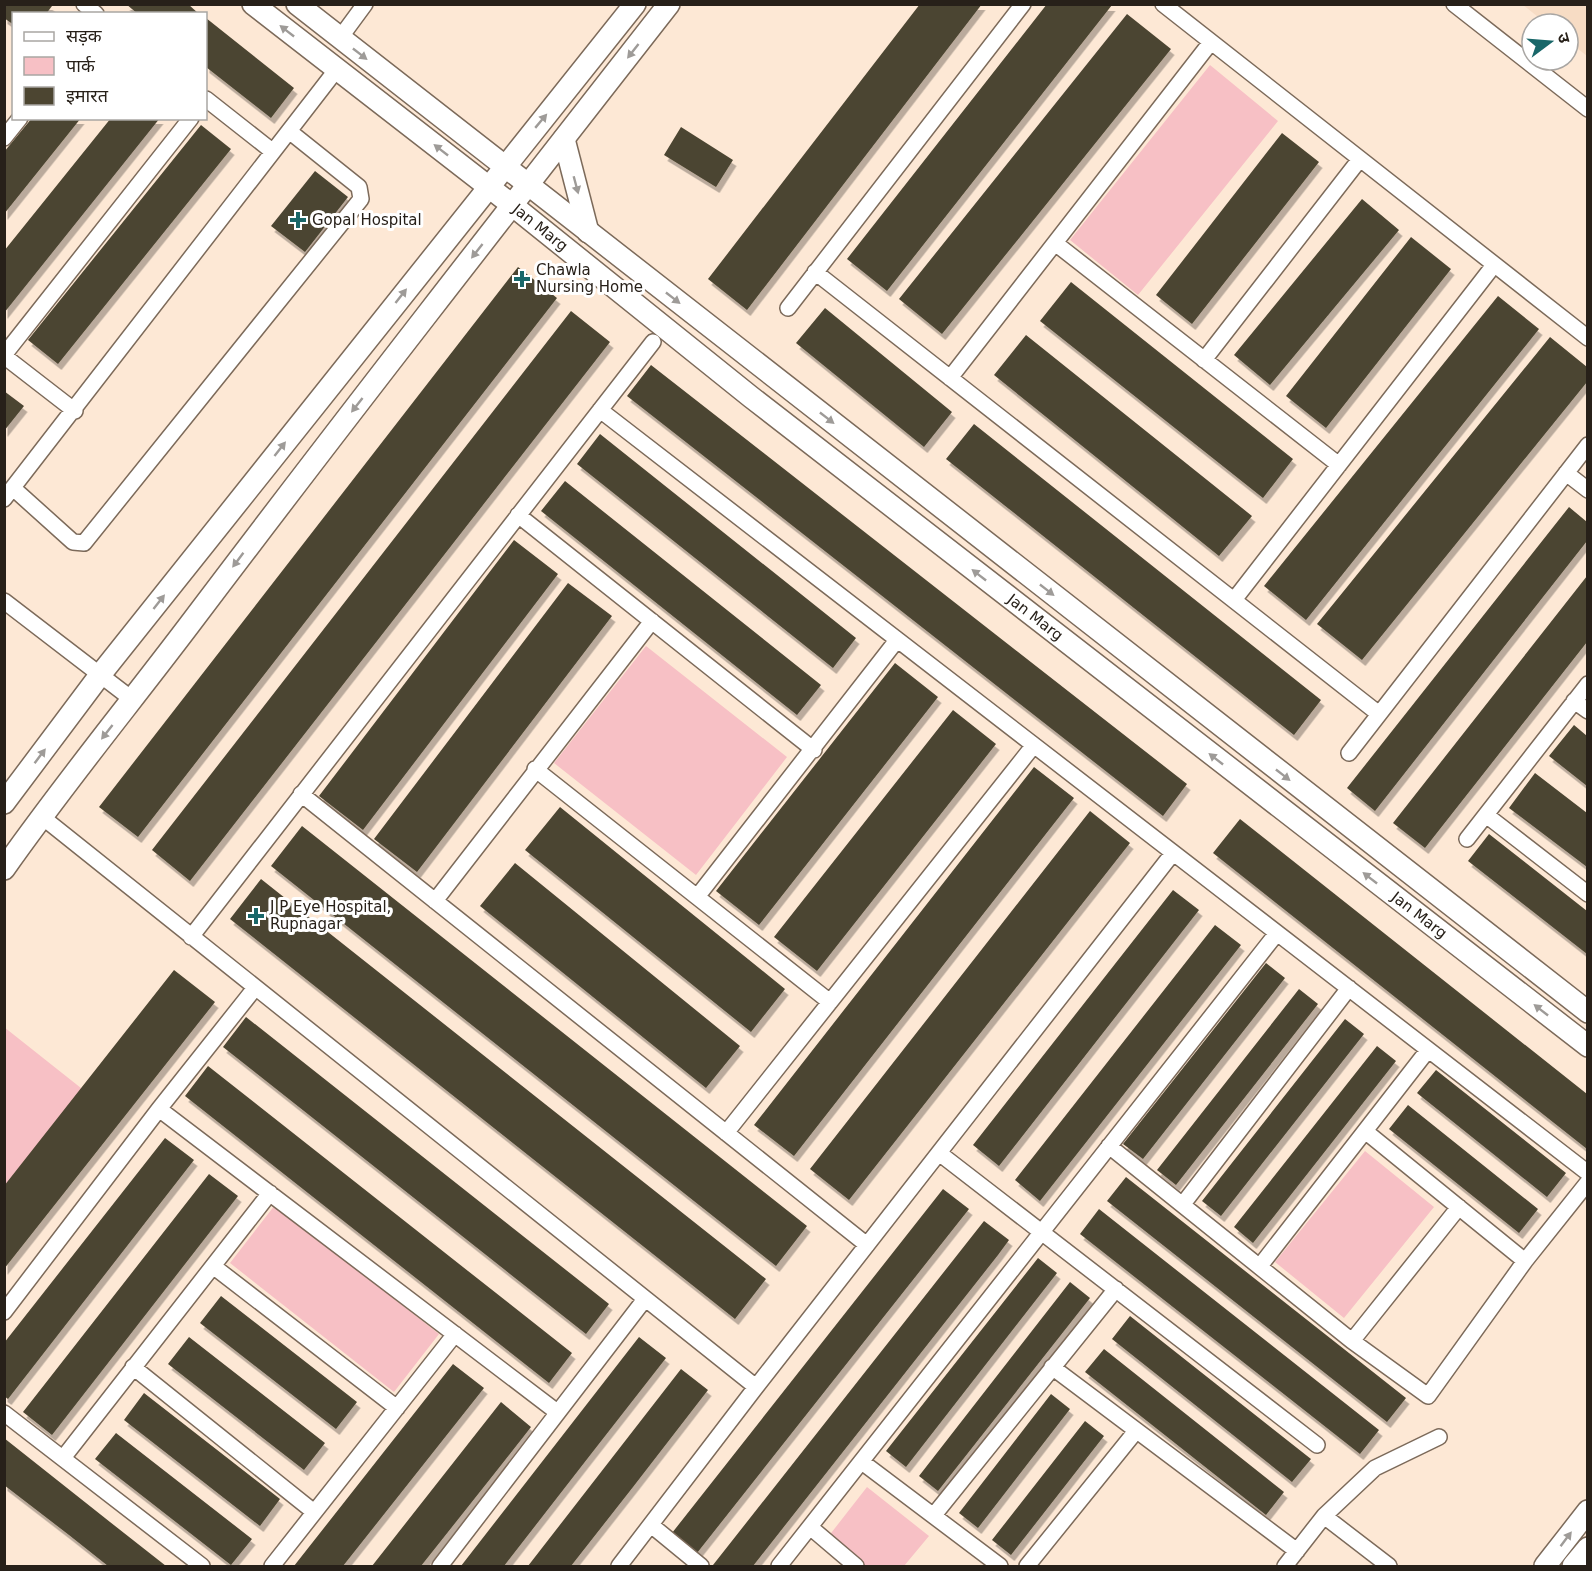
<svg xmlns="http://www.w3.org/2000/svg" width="1592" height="1571" font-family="'DejaVu Sans','Noto Sans Devanagari',sans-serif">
	<defs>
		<filter id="shadow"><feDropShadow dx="3.5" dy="6" stdDeviation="0" flood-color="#0004"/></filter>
	</defs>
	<rect width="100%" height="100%" fill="#fde8d5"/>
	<path fill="#f7dcc4" d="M1523 5H1587V56L1568 41V24H1547Z"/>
	<path fill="#f7c0c5" d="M1210 65 1278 121 1138 295 1070 240Z
		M646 646 787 757 696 875 554 763Z
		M4 1027 86 1092 4 1200Z
		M1365 1151 1434 1207 1344 1318 1275 1262Z
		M275 1205 439 1334 394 1392 230 1263Z
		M867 1487 929 1536 904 1566H865L828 1537Z"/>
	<path fill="#4c4531" filter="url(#shadow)" d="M4 4H49L52 6 46 14H14V25L4 18Z
		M126 4H188L199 14H138Z
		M920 4H982L747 310 708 279Z
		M1047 4 1112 5 887 291 847 259Z
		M1127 14 1171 49 942 334 899 299Z
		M206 18 294 88 271 118 206 67Z
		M32 118H81L4 214V152Z
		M111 118H160L4 313V251Z
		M201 125 231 149 58 364 28 340Z
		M681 127 733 160 716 187 664 155Z
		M1282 133 1319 162 1192 324 1156 295Z
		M315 171 348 197 305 252 271 226Z
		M1362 199 1399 230 1270 385 1234 355Z
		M1411 237 1451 269 1326 428 1286 396Z
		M518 267 557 298 138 837 99 807Z
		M1071 282 1293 459 1263 498 1040 321Z
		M1498 296 1539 329 1306 620 1264 586Z
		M825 308 952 412 924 447 796 343Z
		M571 311 610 342 190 881 152 850Z
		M1026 335 1252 516 1219 556 994 375Z
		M1550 337 1587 367V382L1362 660 1317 624Z
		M651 365 1187 784 1163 816 627 396Z
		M4 391 24 406 4 431Z
		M974 424 1321 700 1294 735 946 459Z
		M600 434 856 638 833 668 577 464Z
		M565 481 821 685 797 715 541 511Z
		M1569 507 1587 522V541L1375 811 1347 788Z
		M514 540 558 574 363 830 319 796Z
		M1587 576V642L1425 848 1393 823Z
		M568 583 612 616 417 872 374 839Z
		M895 663 938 697 759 925 716 891Z
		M953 710 996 744 817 971 774 937Z
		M1574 725 1587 736V786L1549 756Z
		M1034 767 1074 798 794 1156 754 1125Z
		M1535 773 1587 813V867L1509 808Z
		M560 807 785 989 751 1032 525 850Z
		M1090 811 1130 843 849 1200 810 1169Z
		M1240 819 1587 1094V1149L1213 853Z
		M302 826 807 1226 776 1266 271 866Z
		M1489 834 1587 911V954L1468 861Z
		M515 863 740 1046 706 1088 480 906Z
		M261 879 766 1279 735 1319 230 919Z
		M1173 890 1199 910 999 1166 973 1145Z
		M1215 925 1241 945 1040 1201 1015 1180Z
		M1266 963 1285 978 1143 1159 1123 1144Z
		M174 970 215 1002 4 1269V1186Z
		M1299 989 1318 1004 1176 1185 1157 1170Z
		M246 1017 609 1304 586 1334 223 1047Z
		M1345 1019 1364 1034 1221 1216 1202 1201Z
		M1377 1046 1396 1061 1253 1243 1234 1227Z
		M208 1066 572 1353 549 1383 185 1096Z
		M1436 1070 1566 1173 1547 1197 1417 1093Z
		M1408 1105 1538 1209 1519 1233 1389 1129Z
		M165 1138 194 1160 8 1399 4 1396V1343Z
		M209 1174 238 1196 52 1435 23 1412Z
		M1126 1177 1406 1398 1387 1422 1107 1201Z
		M943 1189 969 1209 697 1553 672 1533Z
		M1099 1209 1379 1430 1360 1454 1080 1234Z
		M984 1221 1009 1240 998 1255 753 1566H715L713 1565Z
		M1038 1258 1057 1273 906 1467 886 1451Z
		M1070 1282 1090 1298 938 1491 919 1476Z
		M221 1296 357 1402 336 1429 200 1323Z
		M1130 1316 1311 1459 1292 1482 1112 1339Z
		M189 1337 325 1443 304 1470 168 1364Z
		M639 1337 666 1358 591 1454 504 1566H461Z
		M1104 1349 1284 1492 1266 1515 1085 1372Z
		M453 1364 484 1388 366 1537 343 1566H294Z
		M681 1369 708 1390 633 1487 571 1566H528Z
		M144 1393 280 1499 260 1526 124 1420Z
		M1051 1394 1070 1409 978 1528 959 1513Z
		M501 1402 531 1427 498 1469 421 1566H372Z
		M1085 1421 1104 1436 1011 1555 992 1540Z
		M116 1433 252 1539 231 1565 95 1459Z
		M4 1438 110 1522 166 1566H108L69 1535 4 1485Z"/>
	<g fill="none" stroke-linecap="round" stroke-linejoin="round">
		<defs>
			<path id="street" d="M84 4 96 14
				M1163 4 1588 338
				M1454 4 1588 109
				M340 38 365 4
				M206 99 272 151
				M4 138 20 118
				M1055 243 1339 465
				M815 272 1379 714
				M788 308 1023 4
				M4 355 191 118
				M4 356 75 411
				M1204 360 1360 159
				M950 378 1211 42
				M600 410 1588 1173
				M1566 473 1588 490
				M13 488 73 542 84 543 361 199 359 187 289 131
				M4 499 337 69
				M518 515 814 750
				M1234 600 1494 265
				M4 601 133 700
				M1574 701 1588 711
				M1349 753 1588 445
				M535 769 830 1002
				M301 794 867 1245
				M1486 815 1588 894
				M41 816 756 1387
				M1467 839 1588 684
				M697 897 897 640
				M435 901 652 621
				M191 937 653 342
				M159 1109 557 1412
				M1365 1131 1525 1261
				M726 1133 1034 745
				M1109 1146 1352 1341 1428 1396 1525 1261 1588 1182
				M939 1153 1317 1445
				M1183 1204 1349 988
				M213 1266 397 1408
				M1260 1266 1428 1050
				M4 1312 159 1109 255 988
				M1352 1341 1459 1207
				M133 1367 314 1512
				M1052 1367 1297 1551
				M4 1413 202 1566
				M63 1458 270 1193
				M862 1462 1000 1566
				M934 1515 1116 1289
				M1324 1516 1389 1566
				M651 1525 701 1566
				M810 1527 856 1566
				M272 1566 455 1334
				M440 1566 645 1299
				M619 1566 756 1387 1173 853
				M779 1566 1277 933
				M1027 1566 1136 1431
				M1285 1566 1324 1516 1375 1468 1439 1437"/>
			<g id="secondary">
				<path id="s1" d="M253 4 512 205 751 397 1588 1046"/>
				<path d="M297 4 1588 1012"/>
				<path d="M564 139 588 232"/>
				<path d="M4 803 100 675 635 4"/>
				<path d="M4 869C63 785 128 706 190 624 347 416 508 210 669 4"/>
				<path d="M1545 1566 1588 1511"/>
				<path d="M1573 1566 1588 1548"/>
			</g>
		</defs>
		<use href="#street" stroke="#7c6a5a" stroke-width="18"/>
		<use href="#secondary" stroke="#7c6a5a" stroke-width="24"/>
		<use href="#street" stroke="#fff" stroke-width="15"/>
		<use href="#secondary" stroke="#fff" stroke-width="21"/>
	</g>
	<defs><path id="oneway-solid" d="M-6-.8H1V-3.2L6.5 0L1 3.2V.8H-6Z" transform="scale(1.5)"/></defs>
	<g fill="#9e9b98">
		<use href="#oneway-solid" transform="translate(287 31) rotate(-142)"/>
		<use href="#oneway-solid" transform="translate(633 51) rotate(128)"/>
		<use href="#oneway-solid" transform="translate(360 54) rotate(38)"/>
		<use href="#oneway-solid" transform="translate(541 121) rotate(-50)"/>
		<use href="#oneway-solid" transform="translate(441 150) rotate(-142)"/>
		<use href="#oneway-solid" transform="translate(576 185) rotate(75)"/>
		<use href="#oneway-solid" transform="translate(477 251) rotate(128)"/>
		<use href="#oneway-solid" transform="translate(401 296) rotate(-52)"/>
		<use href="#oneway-solid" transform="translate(673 298) rotate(38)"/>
		<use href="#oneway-solid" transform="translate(357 405) rotate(128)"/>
		<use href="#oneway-solid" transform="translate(827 418) rotate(38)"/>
		<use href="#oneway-solid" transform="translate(280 449) rotate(-52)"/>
		<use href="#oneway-solid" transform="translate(238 560) rotate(127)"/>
		<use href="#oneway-solid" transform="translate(979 575) rotate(-142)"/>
		<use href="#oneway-solid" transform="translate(1047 590) rotate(38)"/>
		<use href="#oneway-solid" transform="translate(159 602) rotate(-52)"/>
		<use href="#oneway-solid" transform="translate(107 732) rotate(128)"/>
		<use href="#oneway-solid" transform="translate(40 756) rotate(-53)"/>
		<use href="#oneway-solid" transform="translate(1216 759) rotate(-142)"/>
		<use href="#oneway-solid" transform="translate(1283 775) rotate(38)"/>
		<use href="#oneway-solid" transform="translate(1370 878) rotate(-142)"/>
		<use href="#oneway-solid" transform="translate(1541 1010) rotate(-142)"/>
		<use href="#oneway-solid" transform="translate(1566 1539) rotate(-53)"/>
	</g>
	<g fill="#196769" stroke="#fff" stroke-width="2">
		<path d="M295 211h6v6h6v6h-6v6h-6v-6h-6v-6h6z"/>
		<path d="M519 270h6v6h6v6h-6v6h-6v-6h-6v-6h6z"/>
		<path d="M253 907h6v6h6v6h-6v6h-6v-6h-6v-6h6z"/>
	</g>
	<g text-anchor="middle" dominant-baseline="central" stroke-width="6" stroke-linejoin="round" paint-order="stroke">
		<g font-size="15" fill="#272019" stroke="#fff" text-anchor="start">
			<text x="312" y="220">Gopal Hospital</text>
			<text x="536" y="270">Chawla<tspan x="536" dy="17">Nursing Home</tspan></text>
			<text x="270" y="907">J P Eye Hospital,<tspan x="270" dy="17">Rupnagar</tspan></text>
		</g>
		<g font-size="15" fill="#272019" stroke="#fff">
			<text stroke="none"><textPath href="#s1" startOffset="364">Jan Marg</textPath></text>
			<text stroke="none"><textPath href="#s1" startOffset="994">Jan Marg</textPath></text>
			<text stroke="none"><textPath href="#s1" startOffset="1480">Jan Marg</textPath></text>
		</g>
	</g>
	<rect width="1592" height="1571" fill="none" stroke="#272019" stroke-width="12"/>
	<rect x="12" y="12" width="195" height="108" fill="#ffffff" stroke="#a9a6a3" stroke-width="1.5"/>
	<rect x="24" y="32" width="30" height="9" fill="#ffffff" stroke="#a9a6a3" stroke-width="1.5"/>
	<text x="66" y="42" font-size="18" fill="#272019">सड़क</text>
	<rect x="24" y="57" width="30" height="18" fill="#f7c0c5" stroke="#a9a6a3" stroke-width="1.5"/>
	<text x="66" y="72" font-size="18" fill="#272019">पार्क</text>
	<rect x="24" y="87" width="30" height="18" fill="#4c4531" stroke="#a9a6a3" stroke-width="1.5"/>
	<text x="66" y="102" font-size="18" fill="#272019">इमारत</text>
	<g transform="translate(1550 42) rotate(74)"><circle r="28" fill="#ffffff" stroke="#a9a6a3" stroke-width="1.5"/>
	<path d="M0-4.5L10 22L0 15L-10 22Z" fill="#196769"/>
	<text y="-9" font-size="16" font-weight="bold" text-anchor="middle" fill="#272019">उ</text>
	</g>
</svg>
